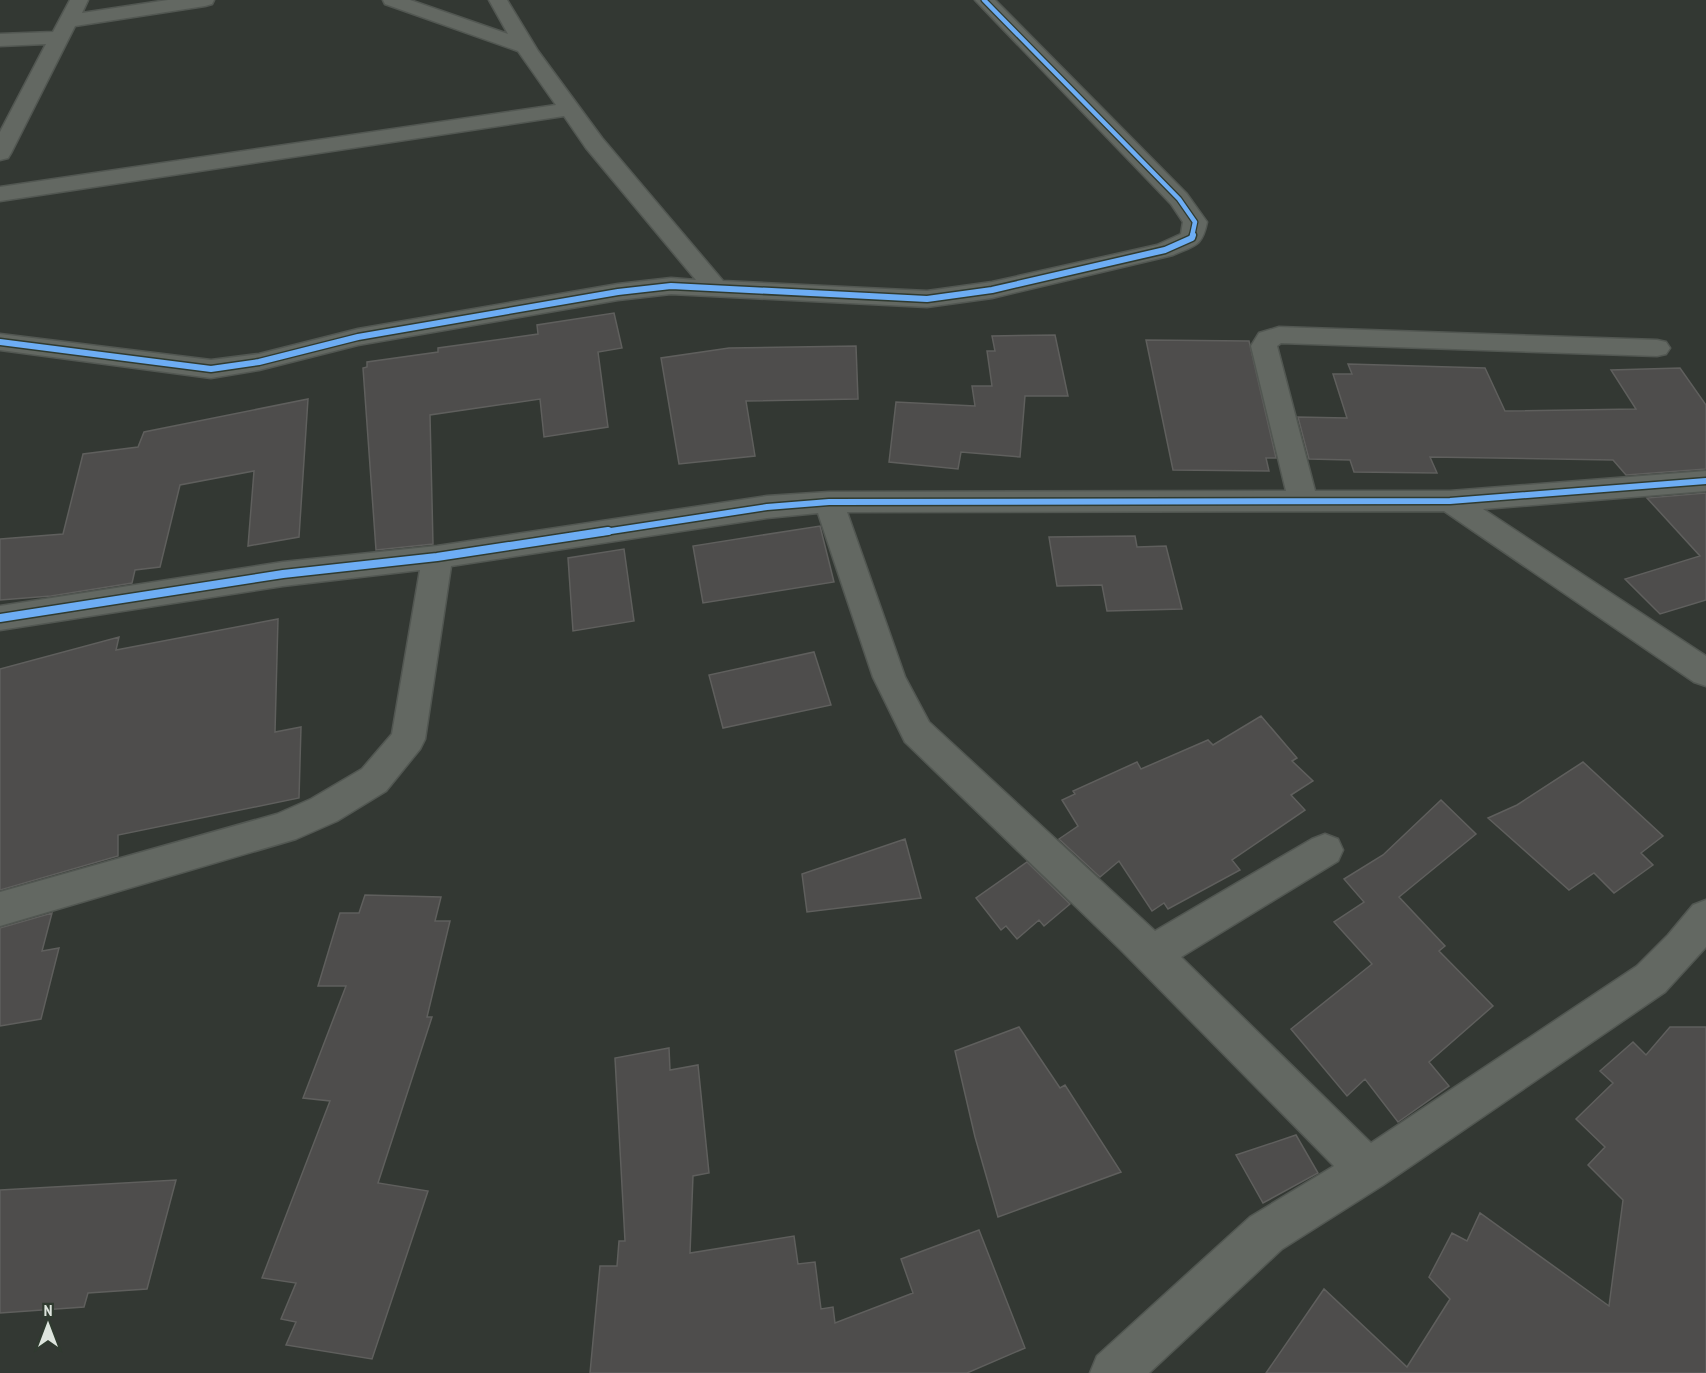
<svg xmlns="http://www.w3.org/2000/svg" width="1706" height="1373" font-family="'PT Sans Narrow',sans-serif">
	<rect width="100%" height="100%" fill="#333833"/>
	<path fill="#4e4d4c" stroke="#5f5f5d" stroke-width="1.5" d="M614 313 622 348 598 352 608 427 544 437 540 399 430 415 433 544 376 550 363 368 367 367V362L438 352V348L538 334 537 325Z
		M1055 335 1068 396H1025L1020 457 961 452 958 469 889 462 896 402 975 406 972 386H992L987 351H995L992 336Z
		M1146 340 1249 341 1276 458H1266L1269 471 1173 470Z
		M856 346 858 399 746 401 755 456 679 464 661 358 729 348Z
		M1348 364 1485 368 1505 411 1636 409 1611 370 1680 368 1706 405V469L1626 475 1613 460 1430 457 1437 473 1354 472 1350 460 1309 459 1298 417 1347 418 1333 374H1352Z
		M308 399 299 537 248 546 254 471 180 485 160 567 135 570 132 583 51 596 0 600V539L63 534 83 454 138 447 144 432Z
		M1706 493V600L1660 614 1625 579 1700 556 1647 498Z
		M820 526 834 582 703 603 693 546Z
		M1135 536 1137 547 1166 546 1182 609 1107 611 1102 585 1057 586 1049 537Z
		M624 549 634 621 573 631 568 558Z
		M278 619 275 732 301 727 299 798 118 835V856L0 890V669L119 637 116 650Z
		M814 652 831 705 723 728 709 675Z
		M1261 716 1297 758 1292 761 1313 781 1291 795 1305 810 1232 860 1240 870 1168 909 1164 903 1152 911 1119 861 1100 877 1059 839 1078 826 1062 800 1075 794 1073 791 1137 762 1141 769 1208 740 1213 745Z
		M1583 762 1663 836 1641 853 1653 865 1614 893 1594 873 1569 890 1488 818 1517 805Z
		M1441 800 1476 834 1399 897 1445 946 1439 951 1493 1006 1429 1062 1449 1086 1398 1122 1365 1079 1347 1096 1291 1029 1372 964 1334 922 1364 902 1344 879 1383 855Z
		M905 839 921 898 807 912 802 874Z
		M1027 862 1070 904 1044 926 1039 920 1017 939 1006 926 1001 930 976 898Z
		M365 895 441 897 435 921H450L427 1017H432L378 1183 428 1191 372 1359 286 1345 296 1322 281 1319 296 1283 262 1278 330 1101 303 1098 346 986H318L340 913H359Z
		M52 913 42 951 59 948 41 1019 0 1026V928Z
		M1019 1027 1060 1088 1065 1085 1121 1172 998 1217 975 1137 955 1051Z
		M1670 1027H1706V1373H1266L1324 1289 1407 1367 1450 1299 1429 1277 1452 1233 1467 1241 1480 1213 1609 1306 1623 1200 1588 1165 1605 1147 1576 1119 1613 1083 1600 1071 1633 1042 1646 1055Z
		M669 1048 670 1070 698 1065 709 1173 693 1176 690 1253 794 1236 798 1264 815 1262 821 1309 833 1307 835 1323 913 1293 901 1259 979 1230 1025 1348 967 1373H590L600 1266H617L619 1241H625L615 1058Z
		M1296 1135 1318 1173 1263 1203 1236 1155Z
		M176 1180 147 1289 88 1293 84 1307 0 1313V1190Z"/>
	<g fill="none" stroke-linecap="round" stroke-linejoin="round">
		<defs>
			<path id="minor" d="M70 0H88L82 13 168 0H214L212 4 205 6 75 26 11 153 8 158 0 160V132L46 44 0 46V34L53 32Z
				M383 0H410L508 34 489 0H507L538 51 602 138 723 281 927 291 992 282 1157 245 1181 234 1183 222 1171 204 975 0H995L1187 194 1207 222C1202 247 1195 245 1173 255L992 298 927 307 671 294 618 300 358 345 259 370 211 378 0 350V334L211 360 259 354 358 329 618 284 671 278 696 280 586 148 564 116 0 201V187L556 105 518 51 385 4Z
				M1279 327 1657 340 1666 342 1670 348 1666 354 1657 356 1281 343 1277 346 1315 491H1450L1706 471V491L1483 509 1706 656V686L1694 682 1444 511 847 512 905 677 929 722 1155 931 1312 839 1325 834 1338 839 1343 850 1338 861 1181 957 1371 1143 1637 966 1668 935 1693 905 1706 900V947L1665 992 1383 1185 1282 1249 1149 1373H1090L1097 1356 1250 1217 1334 1166 1121 950 905 742 873 677 818 513 767 518 451 566 425 739 420 749 386 791 337 821 296 839 0 926V892L277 814 311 799 362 769 392 734 420 570 283 586 0 630V606L283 562 437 546 767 496 829 492 1286 491 1251 346 1259 333Z"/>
		</defs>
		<use href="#minor" stroke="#525752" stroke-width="3"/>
		<use href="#minor" fill="#636862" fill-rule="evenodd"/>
		<defs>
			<path id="cycleway-far2" d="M984 0 1179 199 1195 222 1192 236"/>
			<path id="cycleway-far1" d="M0 342 211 369 259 362 358 337 618 292 671 286 927 299 992 290 1165 250 1192 238 1193 235
				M598 533 767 507 829 502 1450 501 1706 481"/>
			<path id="cycleway" d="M0 618 283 574 437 557 608 531"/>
		</defs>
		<use href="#cycleway-far2" stroke="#303b30" stroke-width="7"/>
		<use href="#cycleway-far1" stroke="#303b30" stroke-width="9"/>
		<use href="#cycleway" stroke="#303b30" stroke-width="11"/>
		<use href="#cycleway-far2" stroke="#6dadf4" stroke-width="4.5"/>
		<use href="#cycleway-far1" stroke="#6dadf4" stroke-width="6"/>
		<use href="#cycleway" stroke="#6dadf4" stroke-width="8"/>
	</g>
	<g transform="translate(48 1325)" stroke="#303b30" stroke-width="4.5" paint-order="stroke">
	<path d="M0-4.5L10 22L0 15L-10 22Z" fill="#dee5de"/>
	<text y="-9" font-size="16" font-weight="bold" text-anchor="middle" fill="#dee5de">N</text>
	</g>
</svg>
